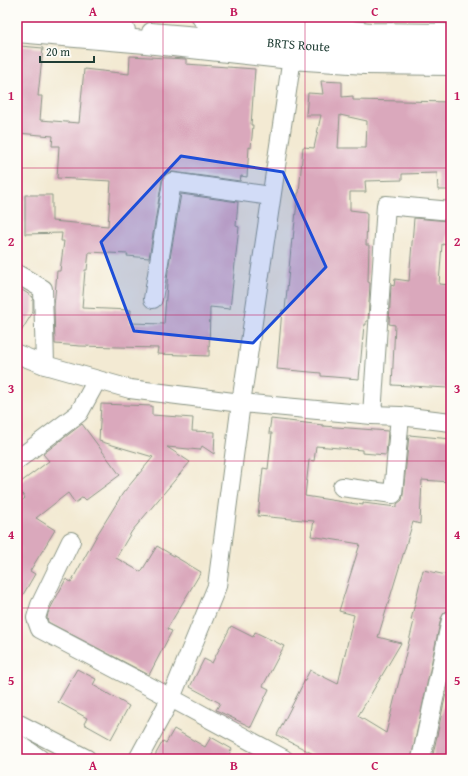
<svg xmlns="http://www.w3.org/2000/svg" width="468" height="776" font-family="'Gentium Book Plus',serif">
	<rect width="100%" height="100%" fill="#fdfcf7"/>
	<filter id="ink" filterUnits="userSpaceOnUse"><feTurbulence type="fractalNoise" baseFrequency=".025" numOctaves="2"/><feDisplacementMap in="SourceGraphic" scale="8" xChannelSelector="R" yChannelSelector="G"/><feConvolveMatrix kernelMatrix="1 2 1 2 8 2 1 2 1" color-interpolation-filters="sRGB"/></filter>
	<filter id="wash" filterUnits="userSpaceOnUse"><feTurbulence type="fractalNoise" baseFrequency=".012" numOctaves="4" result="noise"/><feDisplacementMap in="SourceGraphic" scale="16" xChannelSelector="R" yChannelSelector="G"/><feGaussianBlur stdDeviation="0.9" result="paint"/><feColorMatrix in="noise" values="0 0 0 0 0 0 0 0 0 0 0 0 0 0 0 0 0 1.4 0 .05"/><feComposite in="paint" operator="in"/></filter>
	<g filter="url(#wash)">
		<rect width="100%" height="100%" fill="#f3ead3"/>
		<g id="blocks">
			<path fill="#daa8bc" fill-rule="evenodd" d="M20 46 43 48 38 96H42L40 120 79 123 84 69 129 74 130 56 186 59V64L255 69 251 125H253L251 148 249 147 247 177 241 176 240 181 173 172H168L164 176 162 180 149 258 127 256 128 254 89 252 87 270H85L82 308 131 310 130 323 164 324 168 270 181 194 238 202 236 226 239 227 230 309 210 307 209 356 157 354 158 348 80 346 55 344 54 307 57 271H60L64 241H61L62 233 25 234V195H52V221L108 226 111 181 57 178 59 146H52L53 136 17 133V74Z
				M321 81 342 82V97L353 96V100L451 102V190H438L437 173 402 174V180L365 181 366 192H350V210L366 212V214H367L366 245H369L368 282 370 283 368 321H366V325H364L359 379 321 376V373L277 369 282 310H285L292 238 293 239 298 193H299L303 147 314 148 321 115H306L308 93 323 94ZM340 115 367 121 366 148H338Z
				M414 218 449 221 447 245 442 244 439 284 451 285V301L446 344H451L448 388 392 385 395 325 389 324 391 285 394 286 395 279 409 281Z
				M22 290 33 297V312L17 338V298Z
				M101 404 152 406V415L193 418 192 431 215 432 214 454 202 446 200 450 167 447 190 462 132 531 116 558 141 572 157 546 201 572 167 629 172 631 149 675 48 622 47 618 48 613 66 579 71 582 97 535 123 493 153 457 99 441Z
				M271 419 323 425V426L388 431 386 455 362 453V450L316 446 314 461 309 460 305 496 363 505V503L397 507V504L402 500 403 495 409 435 451 439V482L422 480 420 524 413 522 378 637 401 643 358 716 386 733 414 621 411 620 423 570 451 576V601L449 610 444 613 441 618 411 759H323L277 735 310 670 338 684 354 615 339 611 360 544 311 536 314 521 258 516 263 468 268 469 272 433H269Z
				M82 424 120 475 86 500 83 497 75 503 68 493 36 518 55 530 30 571 35 574 17 605V505L25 498 17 487V485L49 461 43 454Z
				M231 626 253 637 255 632 284 646 263 686 269 689 251 727 216 710 220 703 190 687 204 659 212 663Z
				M77 669 96 679 93 685 129 706 111 739 84 724 87 718 58 702Z
				M451 670V759H432Z
				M174 729 205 747 211 737 232 749 226 759H153L163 741 166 743Z"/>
		</g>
	</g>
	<g filter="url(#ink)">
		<use href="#blocks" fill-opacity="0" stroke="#899484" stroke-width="1"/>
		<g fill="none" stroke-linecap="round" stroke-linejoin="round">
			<defs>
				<g id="minor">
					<path d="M17 18 126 30"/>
					<path id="s1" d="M151 32 294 44 368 49H451"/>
					<path d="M17 274 43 289 45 365"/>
					<path d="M153 299 172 182 271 196"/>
					<path d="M17 354 45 365 130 389 241 403 372 415 400 416 451 422"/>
					<path d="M372 415 386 205 451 211"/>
					<path d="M17 460 79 413 97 380"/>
					<path d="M342 487 393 494 400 416"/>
					<path d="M71 541 40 605 36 618 40 629 171 698 284 759"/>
					<path d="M17 723 87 759"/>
					<path d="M17 743 40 759"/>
					<path d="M138 759 171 698 217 586 241 403 294 44 292 26 294 17"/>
					<path d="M421 759 451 620"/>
				</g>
				<path id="major" d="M203 17 371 34 451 35
					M17 31 146 42 291 58 365 63 451 64"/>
			</defs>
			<use href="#minor" stroke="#899484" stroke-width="20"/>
			<use href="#major" stroke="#899484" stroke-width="24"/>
			<use href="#minor" stroke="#fff" stroke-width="18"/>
			<use href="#major" stroke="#fff" stroke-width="22"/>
		</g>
	</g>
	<path fill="#1d4ed8" fill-opacity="0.2" stroke="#1d4ed8" stroke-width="3" stroke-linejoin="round" d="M181 156 283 172 326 267 253 343 134 331 101 242Z"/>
	<path fill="none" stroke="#c2185b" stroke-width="1" stroke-opacity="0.55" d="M163 17V759M305 17V759M17 168H451M17 315H451M17 461H451M17 608H451"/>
	<g text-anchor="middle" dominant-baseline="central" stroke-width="3" stroke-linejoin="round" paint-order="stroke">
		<g font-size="13" fill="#1f3d34" stroke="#fdfcf7">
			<text stroke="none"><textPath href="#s1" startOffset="148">BRTS Route</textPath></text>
		</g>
	</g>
	<rect width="468" height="776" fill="none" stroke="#fdfcf7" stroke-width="44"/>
	<path d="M40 56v6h54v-6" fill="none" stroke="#1f3d34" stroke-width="2"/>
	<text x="46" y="56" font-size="12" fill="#1f3d34" stroke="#fdfcf7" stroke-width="3" paint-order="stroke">20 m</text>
	<rect x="22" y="22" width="424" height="732" fill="none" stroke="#c2185b" stroke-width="1.5"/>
	<g font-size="13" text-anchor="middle" font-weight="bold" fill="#c2185b">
		<text x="93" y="16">A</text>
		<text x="234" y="16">B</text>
		<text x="375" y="16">C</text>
		<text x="11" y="100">1</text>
		<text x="457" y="100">1</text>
		<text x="11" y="246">2</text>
		<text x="457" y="246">2</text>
		<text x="11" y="393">3</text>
		<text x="457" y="393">3</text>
		<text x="11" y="539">4</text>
		<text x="457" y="539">4</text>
		<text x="11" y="685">5</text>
		<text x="457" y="685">5</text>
		<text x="93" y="770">A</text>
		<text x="234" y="770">B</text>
		<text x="375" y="770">C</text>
	</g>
</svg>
